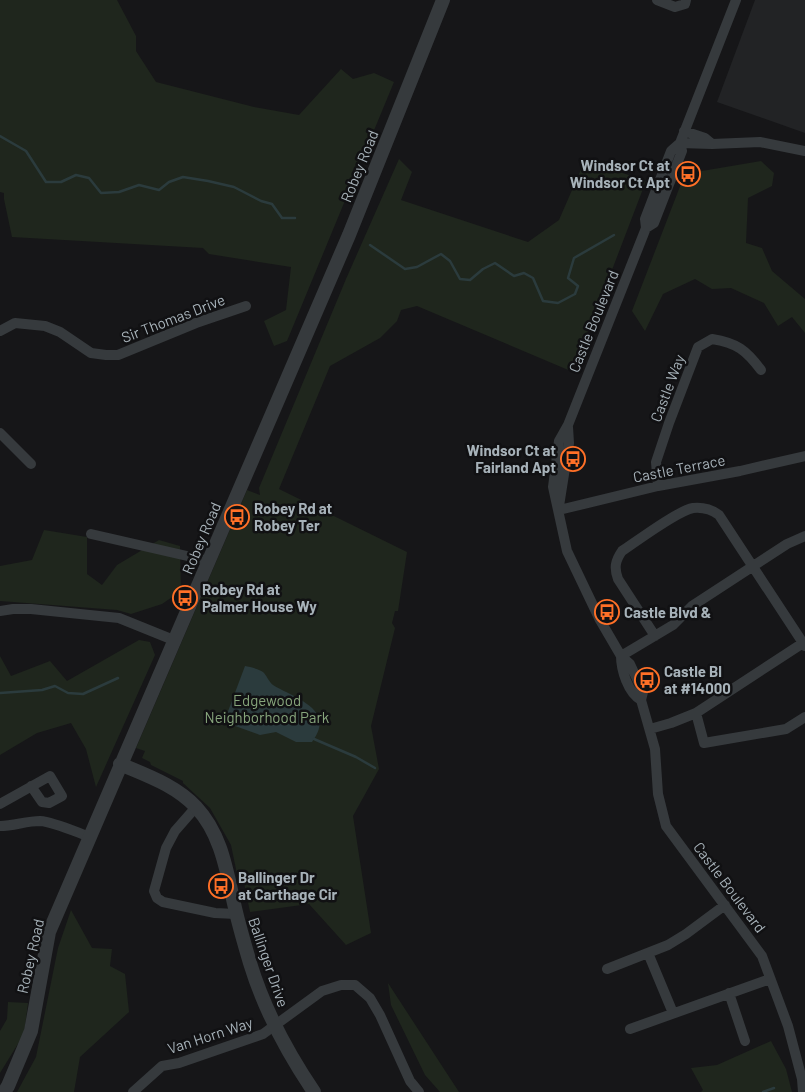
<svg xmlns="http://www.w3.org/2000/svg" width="805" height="1092" font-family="Barlow,sans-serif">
	<rect width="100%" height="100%" fill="#161618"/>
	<path fill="#222325" d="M755 0H805V133L717 102Z"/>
	<path fill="#1f261d" d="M0 0H117L136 36V51L156 82 254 107 299 115 341 69 353 79 374 73 394 82 287 341 274 346 264 321 286 310 291 267 209 254 203 248 12 237 4 199V193L0 192Z
		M399 159 412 172 401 200 528 242 559 220 585 160 646 181 573 372 417 306 401 310 397 321 380 338 330 366 279 489 407 552 398 611H395L392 623 395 628 371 726 379 769 353 816 371 933 346 945 309 904 250 912 243 878 237 874 231 845 210 808 183 783V781L151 765 150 762 142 758 145 751 136 748 247 490 260 495 259 488 346 279Z
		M761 161 774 173 772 186 748 198 746 243 762 248 772 271 805 299V333L792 317 778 326 764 303 731 288 712 289 695 279 663 294 645 331 632 311 684 176 696 172Z
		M44 530 87 537V574L102 585 117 565 159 540 180 546 181 591 162 604 131 614 117 610 0 601V566L32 560Z
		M139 640 150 642 155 655 96 787 86 749 71 723 37 733 0 755V656L11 676 50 661 67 681Z
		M71 910 92 948 112 949 110 966 125 974 129 1012 80 1057 74 1092H17L36 1057 58 948Z
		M388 983 459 1092H440L425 1075 391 1005Z
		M8 1002 28 1003 24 1034 0 1073V1031L7 1019Z
		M771 1041 786 1069 792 1092H701L703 1090 691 1068 717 1065Z"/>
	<path fill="#2b3b3d" d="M245 666C250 667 259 669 263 672 267 676 269 682 273 685 294 698 337 709 312 742H296L276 732 260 735 224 722Z"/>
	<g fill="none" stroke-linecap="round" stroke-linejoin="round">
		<path stroke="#2b3b3d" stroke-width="2.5" d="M0 136 26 151 46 182H61L76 175 89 178 101 193 119 192 139 185 159 190 169 182 183 177 208 181 234 187 261 201 272 204 282 218H295
			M370 245 405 269 417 267 441 254 450 261 460 279 470 280 483 269 495 263 514 276 524 273 533 278 543 301 558 303 575 294 578 286 568 278 574 258 614 235
			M0 693 42 690 55 686 68 693 83 694 118 678
			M314 739 356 757 375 768
			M763 1092 774 1088"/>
		<path stroke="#363a3d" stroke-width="10" d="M657 0 675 7 685 4 686 0
			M736 0 680 143 671 151 645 219 646 228 568 425 559 441 553 487 567 551 600 620 621 656 630 664 643 692 641 700 655 749 658 794 666 826 762 956 788 1026 802 1079 803 1092
			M684 131 705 138 711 143
			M680 143 712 144 760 142 805 151
			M646 228 654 223 682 151 680 143
			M0 331 15 323 45 326 60 332 91 353 106 355H118L196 323 246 306
			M0 433 31 464
			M658 486 656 462 669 423 698 347 712 339C737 343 746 350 761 370
			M559 506 569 443 568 427
			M559 510 658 486 740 471 805 456
			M91 534 209 561
			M0 611 13 609H31L119 618 176 641
			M655 636 618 579C614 568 615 561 622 551 637 541 677 511 693 508 703 507 711 509 719 515L805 646
			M621 656 673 625 692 606 787 544 805 536
			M621 656C621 670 628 693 641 700
			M696 713 803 643
			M650 729 671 723 696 713 704 743 786 729 805 717
			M0 804 50 776 62 796 49 803 42 802 31 786
			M196 807 175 831 166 848 154 891 157 898 163 902 215 913 236 914
			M0 826C14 826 26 821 40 821 54 822 76 832 90 837
			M648 953 673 1013
			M607 969 668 945 686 934 725 905
			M729 993 745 1041
			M630 1029 770 979
			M133 1092 162 1066 179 1063 263 1034 322 991 341 985H355L370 998 380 1015 410 1081 419 1092"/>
		<path stroke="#363a3d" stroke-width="14" d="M120 764C148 776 175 785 196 807 223 836 227 875 236 912 240 929 245 946 250 963 264 1009 287 1052 314 1092
			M4 1092 8 1086 31 1031 49 932 349 235 443 0"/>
	</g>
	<defs>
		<symbol id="bus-ring" viewBox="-11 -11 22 22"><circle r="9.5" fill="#111113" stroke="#ff7027" stroke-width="1.5"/><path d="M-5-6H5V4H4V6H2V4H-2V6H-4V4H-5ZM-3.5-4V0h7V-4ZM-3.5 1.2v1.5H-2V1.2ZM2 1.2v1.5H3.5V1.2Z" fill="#ff7027"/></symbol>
	</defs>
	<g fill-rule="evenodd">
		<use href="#bus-ring" x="674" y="160" width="28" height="28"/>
		<use href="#bus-ring" x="559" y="445" width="28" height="28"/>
		<use href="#bus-ring" x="223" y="503" width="28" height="28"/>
		<use href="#bus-ring" x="171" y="584" width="28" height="28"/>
		<use href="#bus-ring" x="593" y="598" width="28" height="28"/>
		<use href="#bus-ring" x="633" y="666" width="28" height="28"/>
		<use href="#bus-ring" x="207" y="872" width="28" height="28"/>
	</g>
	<g text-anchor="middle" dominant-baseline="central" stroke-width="5" stroke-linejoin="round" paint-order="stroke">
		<g font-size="15" font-weight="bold" fill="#a7b2b9" stroke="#111113" text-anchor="start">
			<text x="670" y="165" text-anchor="end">Windsor Ct at<tspan x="670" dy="17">Windsor Ct Apt</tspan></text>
			<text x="556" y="450" text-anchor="end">Windsor Ct at<tspan x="556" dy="17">Fairland Apt</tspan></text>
			<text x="254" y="508">Robey Rd at<tspan x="254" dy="17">Robey Ter</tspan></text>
			<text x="202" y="589">Robey Rd at<tspan x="202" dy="17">Palmer House Wy</tspan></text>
			<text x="624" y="612">Castle Blvd &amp;</text>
			<text x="664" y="671">Castle Bl<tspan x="664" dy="17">at #14000</tspan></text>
			<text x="238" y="877">Ballinger Dr<tspan x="238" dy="17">at Carthage Cir</tspan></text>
		</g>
		<g font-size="15" fill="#a7b2b9" stroke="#111113">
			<text transform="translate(359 166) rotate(-68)">Robey Road</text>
			<text transform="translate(173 318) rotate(-21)">Sir Thomas Drive</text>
			<text transform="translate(593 321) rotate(-68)">Castle Boulevard</text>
			<text transform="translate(667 388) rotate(-69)">Castle Way</text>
			<text transform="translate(679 468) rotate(-11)">Castle Terrace</text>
			<text transform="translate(201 538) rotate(-67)">Robey Road</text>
			<text transform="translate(730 887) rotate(53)">Castle Boulevard</text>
			<text transform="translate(30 956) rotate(-77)">Robey Road</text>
			<text transform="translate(269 962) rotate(71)">Ballinger Drive</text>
			<text transform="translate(210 1035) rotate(-18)">Van Horn Way</text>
		</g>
		<g font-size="15" fill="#87a57c" stroke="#111113">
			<text x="267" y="700">Edgewood<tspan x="267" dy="17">Neighborhood Park</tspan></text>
		</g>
	</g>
</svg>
